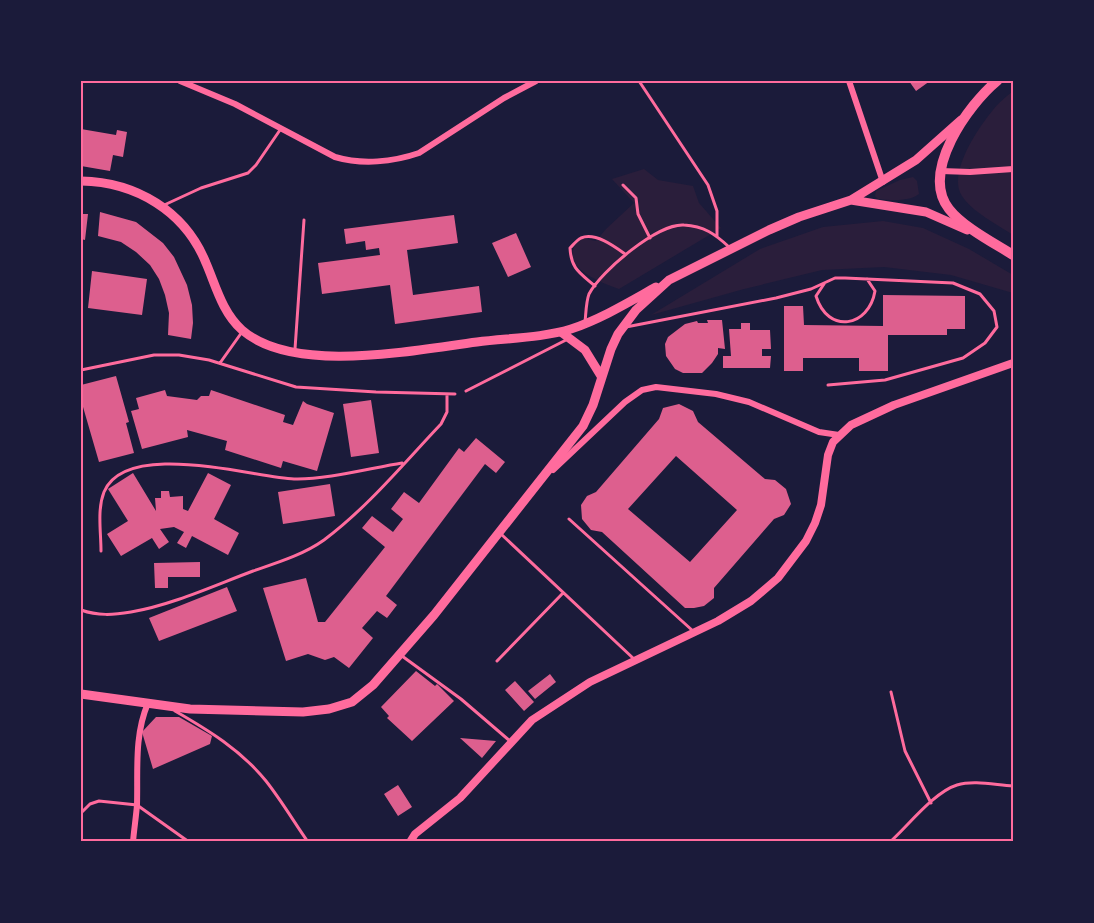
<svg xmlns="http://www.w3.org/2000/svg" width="1094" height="923" font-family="'Noto Sans',sans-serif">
	<rect width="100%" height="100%" fill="#1b1b3a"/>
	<path fill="#2a1e3b" d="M1013 91V235C998 225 971 211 962 196 947 174 978 128 993 110 998 103 1006 97 1013 91Z
		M644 169 658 180 693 186 699 203 721 228 619 289C604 284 567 270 573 250 574 245 579 241 582 238L596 241 606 229 634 203 612 179Z
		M913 177 917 181 919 194C909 202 890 200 878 199L875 196 876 191 900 180Z
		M883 221 923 228 969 249 1013 275V293L951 275 884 267 822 270 744 289 651 315 760 249 823 227Z"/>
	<path fill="#dd5f8e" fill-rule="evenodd" d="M909 81H930L916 91Z
		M81 129 116 135 117 130 127 132 123 157 113 155 110 171 81 166Z
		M100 212 136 222 163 243 174 257 187 285 192 305 193 323 191 339 168 335 169 313 165 295 159 279 150 265 136 252 121 242 98 236Z
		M81 214H88L85 240 81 239Z
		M454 215 458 243 407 250 413 295 479 286 482 312 395 324 390 285 322 294 318 263 380 255 379 248 366 250 365 241 346 244 344 229Z
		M516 233 531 267 508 277 492 243Z
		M92 271 147 279 142 315 88 308Z
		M883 295 965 296V329H947V335H888V371H859V358H803V371H784V306H803L804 325 883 326Z
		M707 320H722L725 349 718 348V354L712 363 702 373H683L675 369 666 356 665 344 668 337 685 324 697 321 698 323H708Z
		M741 323H750V330H770L771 349H762V356H771L770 368H723V356H731L729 329H741Z
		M116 376 129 422 126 423 134 453 99 462 81 400V385Z
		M165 390 167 396 197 400 201 396H209L211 390 285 415 283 422 293 425 303 401 307 404 334 413 317 471 283 461 281 468 225 450 227 441 187 430 188 437 142 449 131 411 139 409 136 398Z
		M371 400 379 453 351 457 343 404Z
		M679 404 693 411 698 422 765 479 775 480 786 489 791 504 784 515 774 519 714 588V598L704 606 694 608H685L602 532 591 530 582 519 581 505 587 496 596 492 659 419 663 408ZM676 456 737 510 690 562 628 509Z
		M476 438 505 462 496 473 485 464 386 596 397 605 387 618 377 611 362 628 373 638 349 668 334 657 325 660 308 654 286 661 263 588 306 578 318 622H325L385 547 362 528 372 516 393 532 403 519 391 509 404 492 419 503 459 448 464 452Z
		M133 473 156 511 155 498H161V491H169L170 497 183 496V509L188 511 208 473 231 485 214 519 239 533 228 555 192 536 186 548 177 543 184 532 174 527 160 529 169 542 159 549 152 538 121 556 107 534 128 521 108 489Z
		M330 484 335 516 283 524 278 492Z
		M200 562V577H168V588H155L154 563Z
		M227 587 237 611 159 641 149 618Z
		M416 671 435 686 437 684 454 701 412 741 387 718 389 716 381 707Z
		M550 674 556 682 535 699 528 691Z
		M515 681 534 702 524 711 505 690Z
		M156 717H179L212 736 210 744 153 769 142 732Z
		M460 738 496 741 482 758Z
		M398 785 412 807 398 816 384 794Z"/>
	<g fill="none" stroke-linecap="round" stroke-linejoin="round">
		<path stroke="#ff6b9d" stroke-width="3" d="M639 81 708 185 717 211V236
			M623 185 636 198 638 214 650 238
			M162 206 201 188 248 173 256 165 280 130
			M824 284 816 296C828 335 869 327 875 291L867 279
			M595 286C580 273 571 269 570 248 573 245 577 240 581 238 595 232 614 246 625 254
			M585 322C586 313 586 302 589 294 601 271 658 223 684 225 704 226 715 234 729 247
			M626 327 776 298 811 289 835 278H845L953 283 980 294 994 311 997 327 985 343 963 358 885 380 828 385
			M295 349 304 220
			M220 363 242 332
			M81 370 154 355H179L209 360 296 387 376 392 455 394
			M466 391 566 340
			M569 519 693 631
			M501 534 634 659
			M101 551C101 532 97 510 104 492 126 439 252 477 294 479 325 480 371 468 402 463
			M81 610C98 616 113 615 131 612 172 605 213 586 253 571 276 563 303 555 324 540 368 507 404 463 441 424L447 412V394
			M402 656 461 699 510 741
			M497 661 563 593
			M891 692 905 751 931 803
			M175 711C208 730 241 750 266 781 281 800 294 822 308 842
			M81 813 90 804 99 801 137 805 189 842
			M890 842C908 826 934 792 957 785 974 780 995 785 1013 786"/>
		<path stroke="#ff6b9d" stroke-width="6" d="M180 81 235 104 335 157C362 165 393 162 419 153L504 98 536 81
			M849 81 883 182
			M941 171 970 172 1013 169
			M553 470 625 402 642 390 656 387 716 394 749 402 819 432 839 435
			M133 842C134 830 136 817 137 805 138 770 134 736 148 703"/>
		<path stroke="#ff6b9d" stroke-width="8" d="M410 842 415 834 460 798 532 720 590 682 718 621 751 601 778 578 806 541 815 523 821 505 828 455 833 442 851 425 894 405 1013 363"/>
		<path stroke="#ff6b9d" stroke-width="9" d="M81 181C136 182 185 211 206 263 216 286 222 312 242 330 294 375 414 350 477 342 507 338 542 338 571 329 601 319 629 302 656 287
			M851 200 926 212 967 230
			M561 332 585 350 601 376
			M81 694 190 709 303 712 329 709 352 702 373 685 434 615 583 426 593 405 611 349 618 334 636 310 669 280 769 230 799 217 851 200 916 160 961 120"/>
		<path stroke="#ff6b9d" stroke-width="10" d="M997 81C968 105 920 172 949 209 963 227 994 243 1013 255"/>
	</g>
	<rect width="1094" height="923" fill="none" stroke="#1b1b3a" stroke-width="165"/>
	<rect x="82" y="82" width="930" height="758" fill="none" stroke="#ff6b9d" stroke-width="2"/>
</svg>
